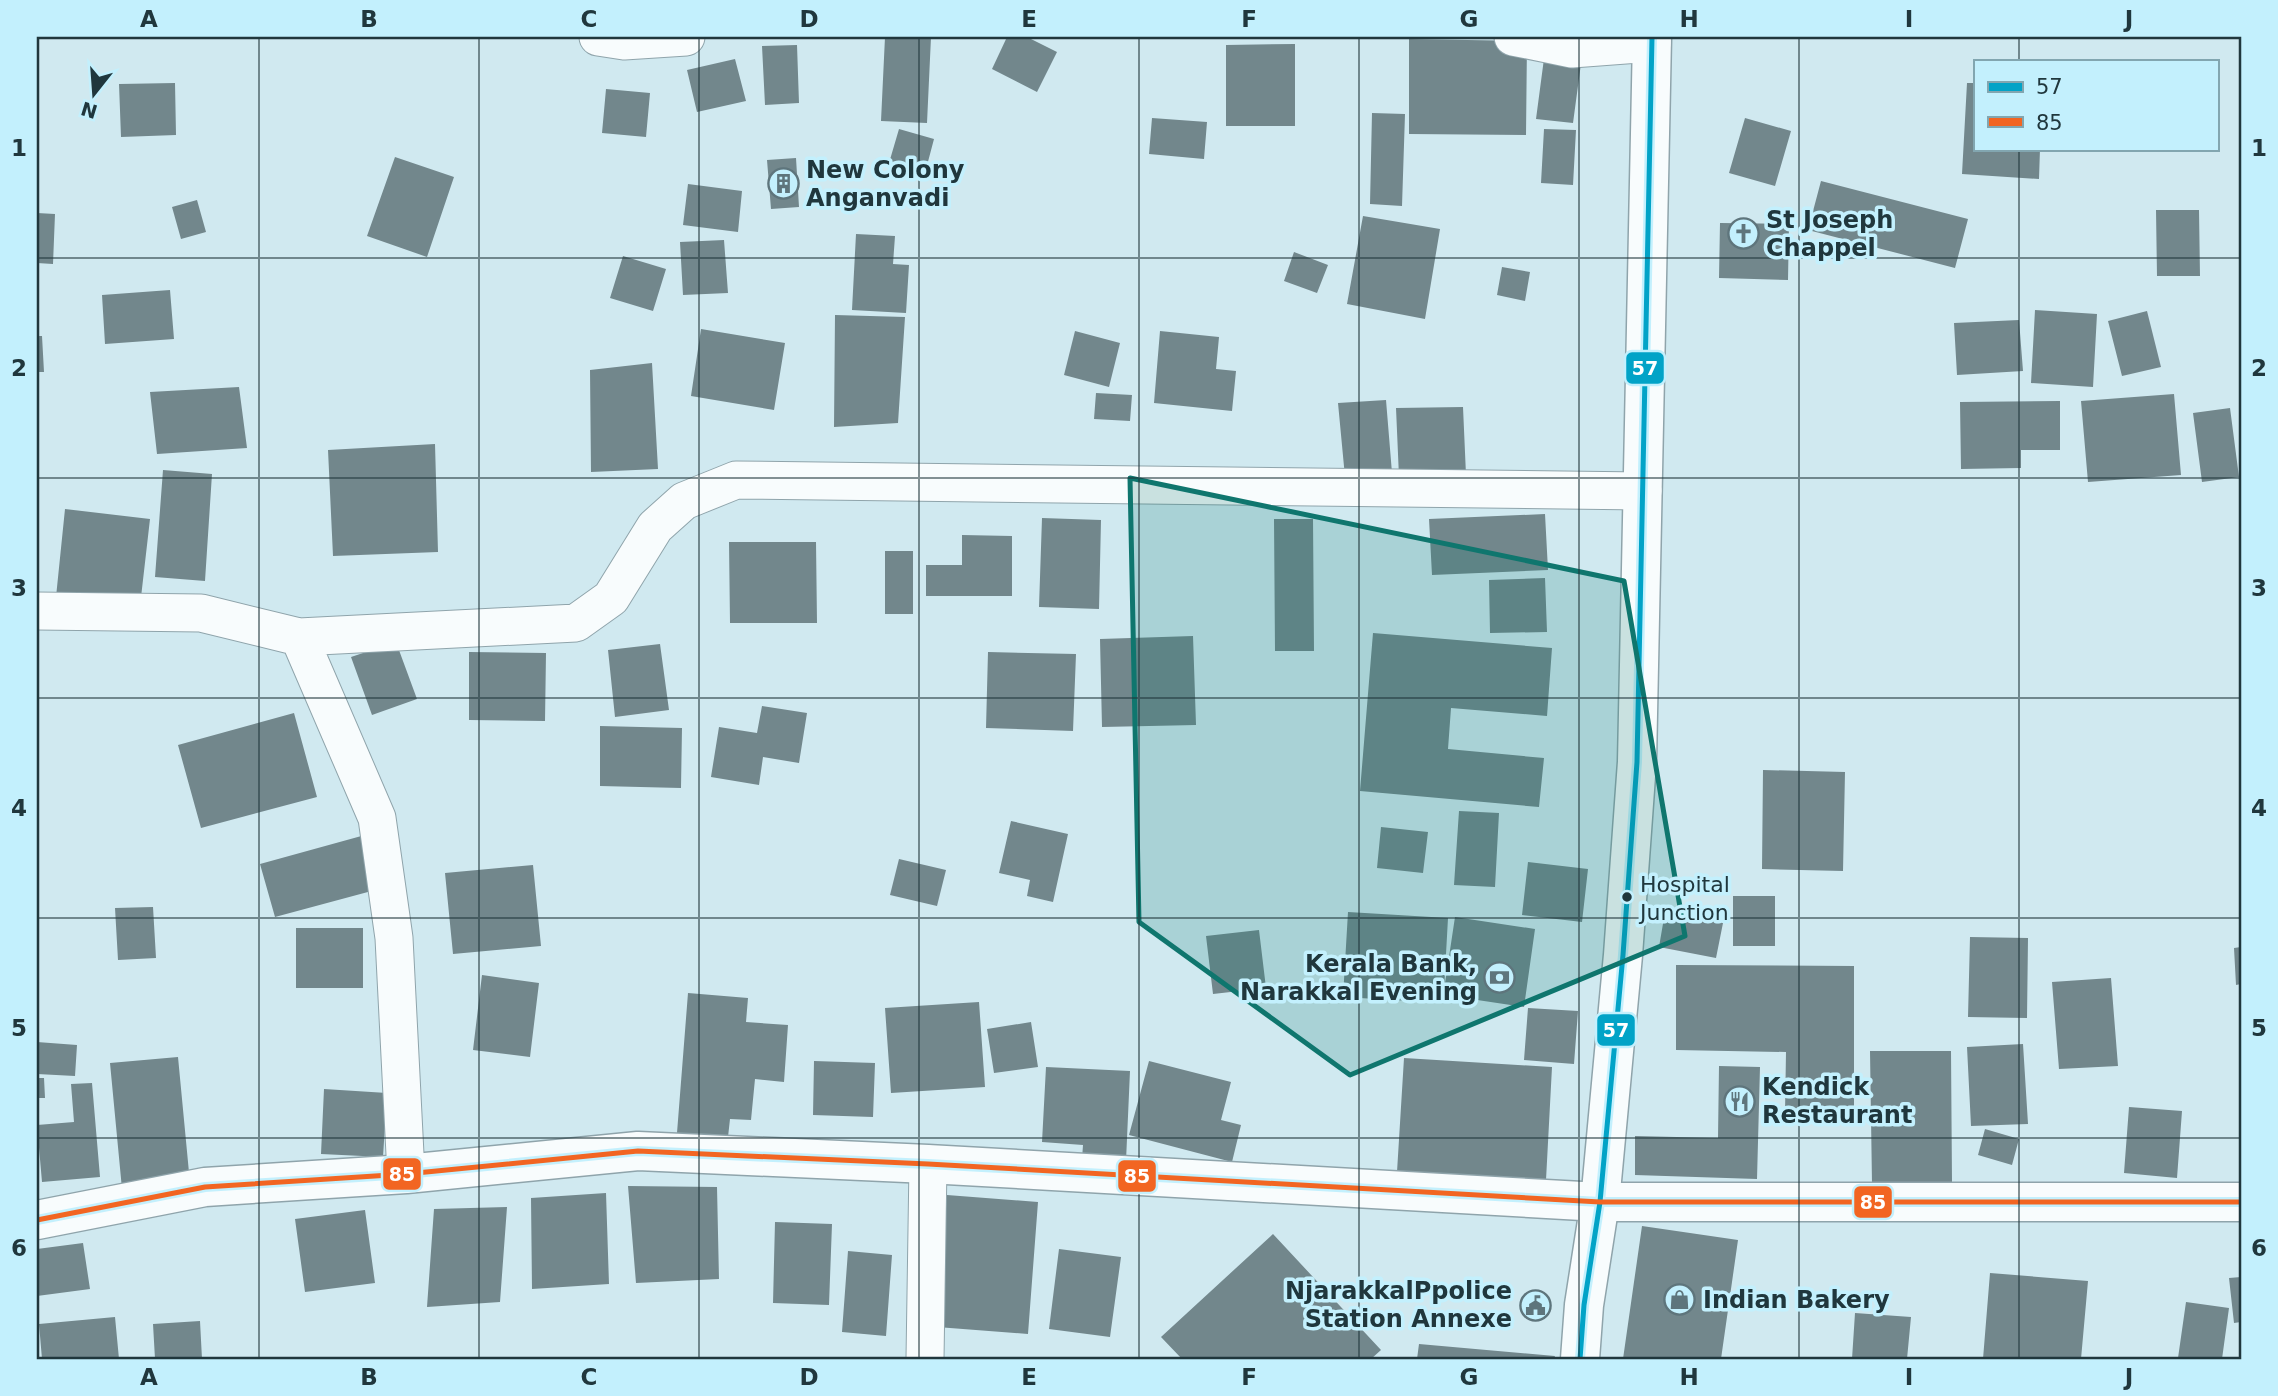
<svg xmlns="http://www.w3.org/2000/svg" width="2278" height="1396" font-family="'DejaVu Sans',sans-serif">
	<rect width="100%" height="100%" fill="#d0e9f0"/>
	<path fill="#72878c" d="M885 37H931L927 123 881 121Z
		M1007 37H1027L1057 52 1037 92 992 69Z
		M1409 39 1527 41 1526 135 1409 134Z
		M1295 44V126H1226V45Z
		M797 45 799 103 765 105 762 46Z
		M1545 51 1582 56 1573 123 1536 119Z
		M735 59 746 101 697 112 687 70Z
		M175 83 176 135 121 137 119 84Z
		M1967 83H1975V149H2040L2039 179 1962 174Z
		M606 89 650 93 646 137 602 133Z
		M1372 113 1405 114 1402 206 1370 204Z
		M1152 118 1207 122 1204 159 1149 154Z
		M1745 118 1791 131 1775 186 1729 173Z
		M899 129 934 139 925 173 889 163Z
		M1544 129 1576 130 1573 185 1541 183Z
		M395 157 454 177 427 257 367 236Z
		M796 158 799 207 771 209 767 160Z
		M1821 181 1968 219 1955 268 1808 230Z
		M688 184 742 191 738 232 683 225Z
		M197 200 206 232 181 239 172 207Z
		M2156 210H2199L2200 276H2157Z
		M37 213 55 214 53 264 37 263Z
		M1363 216 1440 229 1425 319 1347 304Z
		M1720 223 1789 224 1788 280 1719 278Z
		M856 234 895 236 893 264 909 265 906 313 852 310Z
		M724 240 728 293 683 295 680 242Z
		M1294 252 1328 265 1317 293 1284 281Z
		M623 256 666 269 653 311 610 298Z
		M1502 267 1530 272 1525 301 1497 295Z
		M170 290 174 339 105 344 102 295Z
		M2035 310 2097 314 2093 387 2031 383Z
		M2147 311 2161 367 2122 376 2108 321Z
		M835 315 905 317 898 423 834 427Z
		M2019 320 2023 371 1957 375 1954 323Z
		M701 329 785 343 774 410 691 396Z
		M1075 331 1120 343 1109 387 1064 375Z
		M1160 331 1219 337 1216 369 1236 371 1232 411 1154 403Z
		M37 336H42L44 372H37Z
		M652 363 658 469 591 472 590 370Z
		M239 387 247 448 157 454 150 392Z
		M1096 393 1132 395 1130 421 1094 419Z
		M2174 394 2181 475 2088 482 2081 401Z
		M1386 400 1392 473 1345 477 1338 403Z
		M2060 401V450H2021V468L1961 469 1960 402Z
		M1463 407 1466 475 1399 477 1396 408Z
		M2230 408 2239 477 2202 482 2193 413Z
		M435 444 438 552 333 556 328 450Z
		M163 470 212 474 205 581 155 577Z
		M65 509 150 519 140 606 56 597Z
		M1545 514 1548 570 1432 575 1429 519Z
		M1042 518 1101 520 1099 609 1039 607Z
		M1274 519H1313L1314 651H1275Z
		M962 535 1012 536V596H926V565H962Z
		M729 542H816L817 623H730Z
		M885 551H913V614H885Z
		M1545 578 1547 632 1490 633 1489 580Z
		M1373 633 1552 648 1547 716 1451 708 1448 749 1544 758 1539 807 1360 791Z
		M1193 636 1196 725 1102 727 1100 639Z
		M396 642 417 699 372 715 351 657Z
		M660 644 669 710 615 717 608 650Z
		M469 652 546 653 545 721 469 720Z
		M988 652 1076 654 1073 731 986 728Z
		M762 706 807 713 799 763 763 757 759 785 711 777 719 727 757 733Z
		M294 713 317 797 201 828 178 745Z
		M600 726 682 728 681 788 600 786Z
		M1763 770 1845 772 1843 871 1762 869Z
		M1459 811 1499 813 1495 887 1454 885Z
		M1011 821 1068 834 1053 902 1027 896 1030 880 999 873Z
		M1381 827 1428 832 1423 873 1377 868Z
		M365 835 379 889 275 917 260 864Z
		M899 859 946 870 937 906 890 895Z
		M1528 862 1588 869 1582 922 1522 915Z
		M533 865 541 946 453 954 445 873Z
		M1733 896H1775V946H1733Z
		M153 907 156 958 118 960 115 908Z
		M1348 912 1448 918 1444 990 1455 917 1535 929 1524 1007 1444 995 1443 1003 1343 997Z
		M1665 912 1723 923 1716 958 1659 947Z
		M296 928H363V988H296Z
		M1259 930 1266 988 1213 994 1206 936Z
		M1970 937 2028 938 2027 1018 1968 1017Z
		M2241 947V984L2236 985 2234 948Z
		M1676 965 1854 966V1114L1785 1113 1786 1052 1676 1050Z
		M482 975 539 983 530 1057 473 1050Z
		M2111 978 2118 1066 2059 1069 2052 982Z
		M688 993 748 998 746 1022 788 1025 784 1082 755 1079 751 1120 730 1119 728 1137 677 1133Z
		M979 1002 985 1087 891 1093 885 1008Z
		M1528 1008 1578 1011 1574 1064 1524 1060Z
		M1031 1022 1038 1067 994 1073 987 1029Z
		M37 1042 77 1045 75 1076 37 1074Z
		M2023 1044 2028 1124 1971 1126 1967 1047Z
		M1870 1051H1951L1952 1183 1872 1184Z
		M178 1057 190 1183 122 1189 110 1063Z
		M1404 1058 1552 1067 1546 1180 1397 1172Z
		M814 1061 875 1063 873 1117 813 1115Z
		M1149 1061 1231 1082 1221 1120 1241 1125 1232 1162 1129 1135Z
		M1719 1066 1760 1067 1757 1179 1635 1175V1136L1718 1138Z
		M1046 1067 1130 1071 1126 1161 1082 1159 1083 1145 1042 1142Z
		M37 1078H44L45 1098H37Z
		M92 1083 100 1177 42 1182 37 1125 74 1122 71 1084Z
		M324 1089 387 1093 383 1157 321 1154Z
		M2129 1107 2182 1111 2177 1178 2124 1173Z
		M1985 1129 2019 1139 2012 1165 1978 1155Z
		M628 1186 717 1187 719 1279 636 1283Z
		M606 1193 609 1284 532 1289 531 1198Z
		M947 1195 1038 1202 1028 1334 937 1327Z
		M507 1207 500 1302 427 1307 434 1209Z
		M365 1210 375 1283 305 1292 295 1219Z
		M775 1222 832 1224 829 1305 773 1303Z
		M1642 1226 1738 1240 1721 1359H1623Z
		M1273 1234 1381 1350 1371 1359H1182L1161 1337Z
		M83 1243 90 1289 37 1296V1249Z
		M1059 1249 1121 1257 1110 1337 1049 1329Z
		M848 1251 892 1255 886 1336 842 1332Z
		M1990 1273 2088 1281 2081 1359H1983Z
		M2241 1277V1322L2234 1323 2229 1278Z
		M2186 1302 2229 1308 2222 1359 2178 1358Z
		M1855 1313 1911 1317 1907 1359H1852Z
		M115 1317 119 1359H42L39 1324Z
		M200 1321 202 1359H155L153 1324Z
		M1419 1344 1555 1356 1554 1359H1417Z"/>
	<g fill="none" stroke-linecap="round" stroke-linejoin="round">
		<defs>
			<path id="street" d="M598 37 624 41 686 37
				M1513 37 1572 49 1652 43
				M37 611 201 613 299 637 576 623 611 598 655 527 684 501 736 480 1643 491
				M299 637 377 818 394 938 406 1174
				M925 1359 928 1164"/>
			<path id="secondary" d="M37 1220 205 1187 406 1174 638 1151 928 1164 1600 1202H2241"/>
			<path id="primary" d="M1580 1359 1584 1305 1600 1202 1623 955 1637 762 1652 37"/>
		</defs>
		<use href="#street" stroke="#8fa4ab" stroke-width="39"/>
		<use href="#secondary" stroke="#8fa4ab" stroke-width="41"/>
		<use href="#primary" stroke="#8fa4ab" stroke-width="41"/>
		<use href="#street" stroke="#f8fcfd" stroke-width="37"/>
		<use href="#secondary" stroke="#f8fcfd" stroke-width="38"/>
		<use href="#primary" stroke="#f8fcfd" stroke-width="38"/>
		<defs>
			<path id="bus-1" d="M1580 1359 1584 1305 1600 1202 1623 955 1637 762 1652 37"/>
			<path id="bus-2" d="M37 1220 205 1187 406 1174 638 1151 928 1164 1600 1202H2241"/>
		</defs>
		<use href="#bus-1" stroke="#c3f0fd" stroke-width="10"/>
		<use href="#bus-2" stroke="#c3f0fd" stroke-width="10"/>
		<use href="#bus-1" stroke="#02a3c7" stroke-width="5"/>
		<use href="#bus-2" stroke="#f26522" stroke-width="5"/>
	</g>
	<path fill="#0f766e" fill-opacity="0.2" stroke="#0f766e" stroke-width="5" stroke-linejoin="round" d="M1130 478 1624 581 1685 936 1350 1075 1139 922Z"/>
	<path fill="none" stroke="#20373d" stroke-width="2" stroke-opacity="0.55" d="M259 37V1359M479 37V1359M699 37V1359M919 37V1359M1139 37V1359M1359 37V1359M1579 37V1359M1799 37V1359M2019 37V61M2019 149V1359M37 258H2241M37 478H2241M37 698H2241M37 918H2241M37 1138H2241"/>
	<defs>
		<symbol id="building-ring" viewBox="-11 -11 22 22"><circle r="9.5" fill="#c3f0fd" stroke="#5e757c" stroke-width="1.5"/><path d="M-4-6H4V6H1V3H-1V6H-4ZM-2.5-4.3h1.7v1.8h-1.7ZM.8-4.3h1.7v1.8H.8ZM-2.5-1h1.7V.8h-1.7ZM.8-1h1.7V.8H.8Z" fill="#5e757c"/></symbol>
		<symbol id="church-ring" viewBox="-11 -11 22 22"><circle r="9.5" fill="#c3f0fd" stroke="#5e757c" stroke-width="1.5"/><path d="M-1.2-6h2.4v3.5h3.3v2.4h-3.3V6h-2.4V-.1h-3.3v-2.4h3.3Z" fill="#5e757c"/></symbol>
		<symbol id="bank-ring" viewBox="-11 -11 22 22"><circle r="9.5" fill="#c3f0fd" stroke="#5e757c" stroke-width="1.5"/><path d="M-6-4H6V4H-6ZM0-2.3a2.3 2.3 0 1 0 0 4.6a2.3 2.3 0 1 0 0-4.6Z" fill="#5e757c"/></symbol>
		<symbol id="restaurant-ring" viewBox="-11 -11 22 22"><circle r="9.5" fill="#c3f0fd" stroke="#5e757c" stroke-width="1.5"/><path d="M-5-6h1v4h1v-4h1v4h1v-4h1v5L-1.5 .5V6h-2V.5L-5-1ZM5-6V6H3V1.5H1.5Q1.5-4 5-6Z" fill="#5e757c"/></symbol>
		<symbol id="shop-ring" viewBox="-11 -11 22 22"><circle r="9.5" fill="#c3f0fd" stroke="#5e757c" stroke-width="1.5"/><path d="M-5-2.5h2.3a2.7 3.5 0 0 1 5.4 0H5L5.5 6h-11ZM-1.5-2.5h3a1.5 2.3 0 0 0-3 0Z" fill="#5e757c"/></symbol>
		<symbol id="civic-ring" viewBox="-11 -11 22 22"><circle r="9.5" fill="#c3f0fd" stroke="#5e757c" stroke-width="1.5"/><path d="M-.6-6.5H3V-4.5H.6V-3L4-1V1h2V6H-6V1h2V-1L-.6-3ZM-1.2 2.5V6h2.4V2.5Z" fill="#5e757c"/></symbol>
	</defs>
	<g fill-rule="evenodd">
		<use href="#building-ring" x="766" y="166" width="35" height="35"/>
		<use href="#church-ring" x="1726" y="216" width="35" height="35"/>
		<use href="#bank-ring" x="1482" y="960" width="35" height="35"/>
		<use href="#restaurant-ring" x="1722" y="1084" width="35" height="35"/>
		<use href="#shop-ring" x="1662" y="1282" width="35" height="35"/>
		<use href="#civic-ring" x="1518" y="1288" width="35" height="35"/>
	</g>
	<circle fill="#20373d" stroke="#c3f0fd" stroke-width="2.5" cx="1627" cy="897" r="6"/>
	<g text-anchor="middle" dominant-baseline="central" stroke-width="7" stroke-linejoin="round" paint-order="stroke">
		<g font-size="22" fill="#20373d" stroke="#c3f0fd" text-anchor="start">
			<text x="1640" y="884">Hospital<tspan x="1640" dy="28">Junction</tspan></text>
		</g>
		<g font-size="24" font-weight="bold" fill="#20373d" stroke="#c3f0fd" text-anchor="start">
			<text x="806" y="170">New Colony<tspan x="806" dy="28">Anganvadi</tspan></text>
			<text x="1766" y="220">St Joseph<tspan x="1766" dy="28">Chappel</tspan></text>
			<text x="1477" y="964" text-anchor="end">Kerala Bank,<tspan x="1477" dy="28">Narakkal Evening</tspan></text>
			<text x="1762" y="1087">Kendick<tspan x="1762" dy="28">Restaurant</tspan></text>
			<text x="1512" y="1291" text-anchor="end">NjarakkalPpolice<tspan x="1512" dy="28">Station Annexe</tspan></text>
			<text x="1703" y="1300">Indian Bakery</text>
		</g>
	</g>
	<g stroke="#c3f0fd" stroke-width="2.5">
		<rect x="1625" y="351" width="40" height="34" rx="7" fill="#02a3c7"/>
		<rect x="1596" y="1013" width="40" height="34" rx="7" fill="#02a3c7"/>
		<rect x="382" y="1157" width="40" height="34" rx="7" fill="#f26522"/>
		<rect x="1117" y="1159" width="40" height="34" rx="7" fill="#f26522"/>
		<rect x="1853" y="1185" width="40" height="34" rx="7" fill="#f26522"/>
	</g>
	<g font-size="19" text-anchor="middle" font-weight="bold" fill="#fff">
		<text x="1645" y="375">57</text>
		<text x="1616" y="1037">57</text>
		<text x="402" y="1181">85</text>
		<text x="1137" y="1183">85</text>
		<text x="1873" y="1209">85</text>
	</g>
	<rect width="2278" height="1396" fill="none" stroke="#c3f0fd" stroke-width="77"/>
	<rect x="1974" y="60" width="245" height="91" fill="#c3f0fd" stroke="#82a6b0" stroke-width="2"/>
	<rect x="1988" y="82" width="35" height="10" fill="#02a3c7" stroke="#82a6b0" stroke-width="2"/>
	<text x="2036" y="94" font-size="21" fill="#20373d">57</text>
	<rect x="1988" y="117" width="35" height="10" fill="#f26522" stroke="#82a6b0" stroke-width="2"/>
	<text x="2036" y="130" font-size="21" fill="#20373d">85</text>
	<g transform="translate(94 94) rotate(197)" stroke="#c3f0fd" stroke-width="5" paint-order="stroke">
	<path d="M0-5L12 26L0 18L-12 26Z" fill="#20373d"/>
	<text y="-10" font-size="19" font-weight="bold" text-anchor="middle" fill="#20373d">N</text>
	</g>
	<rect x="38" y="38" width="2202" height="1320" fill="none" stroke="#20373d" stroke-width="2.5"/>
	<g font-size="23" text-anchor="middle" font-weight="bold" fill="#20373d">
		<text x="149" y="27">A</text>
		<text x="369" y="27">B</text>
		<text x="589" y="27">C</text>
		<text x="809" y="27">D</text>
		<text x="1029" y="27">E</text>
		<text x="1249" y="27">F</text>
		<text x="1469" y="27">G</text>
		<text x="1689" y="27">H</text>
		<text x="1909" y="27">I</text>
		<text x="2129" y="27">J</text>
		<text x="19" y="156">1</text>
		<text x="2259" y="156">1</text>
		<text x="19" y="376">2</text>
		<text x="2259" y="376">2</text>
		<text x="19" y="596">3</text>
		<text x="2259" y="596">3</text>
		<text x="19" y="816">4</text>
		<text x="2259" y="816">4</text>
		<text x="19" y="1036">5</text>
		<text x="2259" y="1036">5</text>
		<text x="19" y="1256">6</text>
		<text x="2259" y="1256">6</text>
		<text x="149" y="1385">A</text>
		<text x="369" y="1385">B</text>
		<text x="589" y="1385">C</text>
		<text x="809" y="1385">D</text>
		<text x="1029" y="1385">E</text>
		<text x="1249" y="1385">F</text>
		<text x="1469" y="1385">G</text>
		<text x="1689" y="1385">H</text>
		<text x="1909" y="1385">I</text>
		<text x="2129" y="1385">J</text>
	</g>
</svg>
